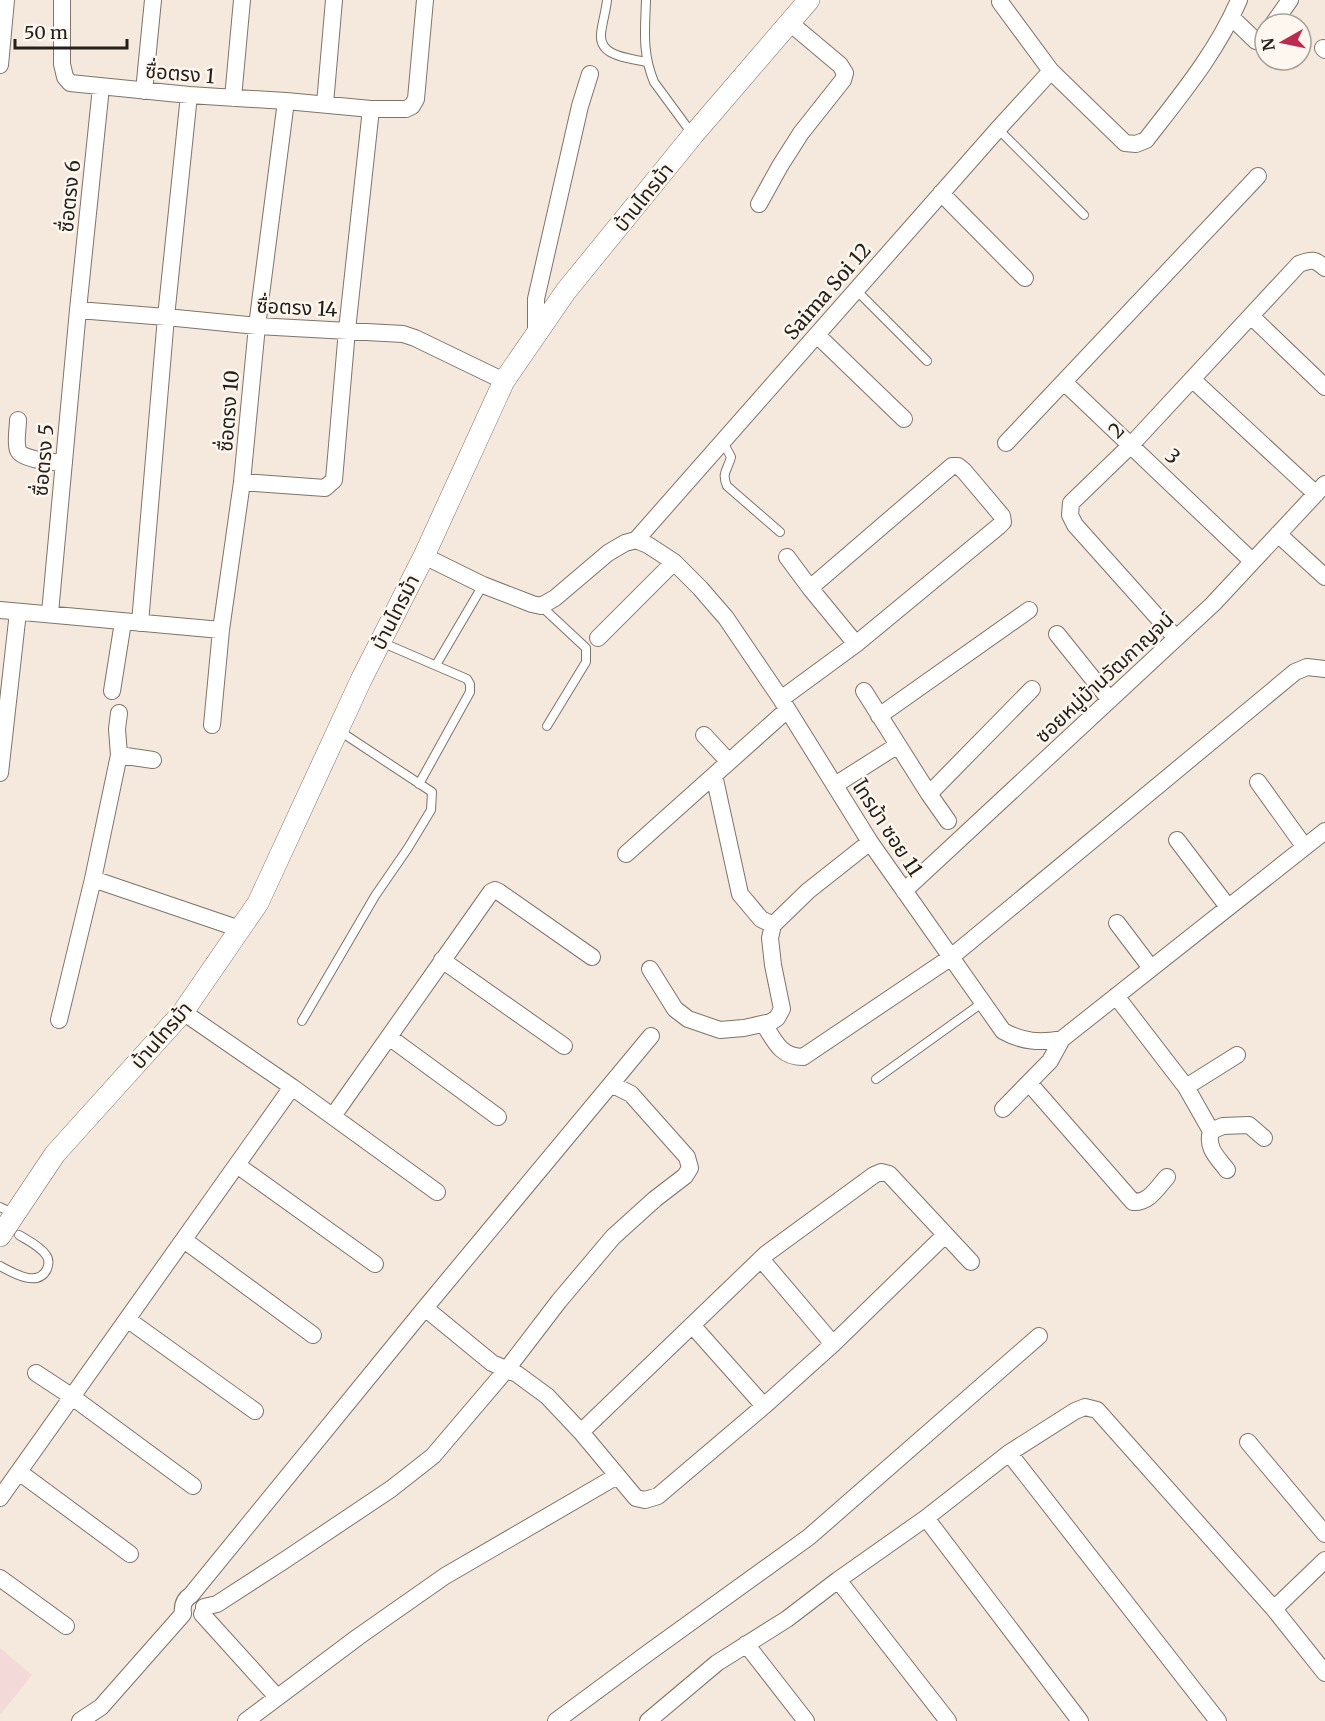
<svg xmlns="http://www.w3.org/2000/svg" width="1325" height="1721" font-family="Merriweather,'Noto Sans Thai',serif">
	<rect width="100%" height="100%" fill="#f4e9dc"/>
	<path fill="#f4d9d9" d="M0 1648 32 1675 0 1715Z"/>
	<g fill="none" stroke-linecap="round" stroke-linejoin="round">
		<defs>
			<path id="service" d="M607 0C606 11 602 23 601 34 599 57 630 58 646 62
				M646 0C645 30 642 53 654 82L693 135
				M998 129 1084 215
				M856 290 927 361
				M723 442 731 457C728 470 721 472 727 486L780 532
				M541 606 586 648V662L547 726
				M381 642 467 679 470 684V692L419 784
				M436 665 483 585
				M302 1021 375 896 408 848 431 810 432 792 338 730
				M876 1079 982 1003
				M0 1207 15 1214
				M0 1266C13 1273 38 1288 47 1269 49 1264 49 1259 46 1255 40 1246 27 1240 19 1235"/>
			<path id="minor" d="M62 0V64L65 77 70 83 189 95 286 101 371 109H406L412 106 416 99 425 0
				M1000 2 1051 71 1125 143 1136 144 1146 140C1180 96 1217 52 1239 0
				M1231 17 1256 41 1259 42 1265 36
				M1273 24 1290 0
				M1323 48 1325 50
				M0 65 6 0
				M144 91 153 0
				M233 98 242 0
				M325 104 334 0
				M941 193 1025 278
				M759 204 780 166 801 133 843 80 845 73 840 65 790 23
				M78 310 166 317 257 326 403 334 415 338 504 381
				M1251 316 1325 387
				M536 333V299L580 106 590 74
				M817 335 904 419
				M1192 379 1316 494
				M1064 382 1252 561
				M18 420C18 429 15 442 18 450 21 460 54 462 64 463
				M1006 443 1258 176
				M242 482 325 488 334 480 347 330 371 109
				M1278 534 1325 577
				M636 540 998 129 1051 71
				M424 556 483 585 532 604 541 606 555 598 608 553 625 543 636 540 648 545 674 562 700 588 726 618 781 699 870 842 1003 1031C1023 1042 1040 1043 1062 1039L1325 831
				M787 557 810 588 856 644
				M0 610 221 630
				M50 613 78 310 101 87
				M140 623 166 317 189 95
				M1057 634 1110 700
				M598 638 674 562
				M1176 638 1075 525 1070 515 1071 503 1131 445 1299 264C1312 259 1315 259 1325 268
				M112 691 123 622
				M864 691 929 794 948 821
				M781 699 856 644 999 526 1003 522 1002 516 964 471 958 466H952L810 588
				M119 713 117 729 119 755 153 760
				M879 716 1029 610
				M212 725 221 630 242 482 257 326 286 101
				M704 735 729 762
				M0 773 18 612
				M714 775 740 894 761 919 773 925
				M1258 782 1304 846
				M835 785 898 745
				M929 794 1032 689
				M1177 840 1228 907
				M626 854 787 710
				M93 879 240 929
				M904 891 1213 604 1325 484
				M1117 923 1151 968
				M442 960 564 1046
				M650 969 675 1009 688 1019 720 1030 744 1028 771 1022 777 1018 782 1009 773 965 770 938 773 925 808 891 870 842
				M1116 996 1186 1087 1211 1131 1223 1126 1249 1125 1264 1138
				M183 1012 292 1087 437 1192
				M59 1020 93 879 119 755
				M764 1024C775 1042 781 1057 803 1057L950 958 1295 672 1307 667 1325 669
				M389 1037 498 1117
				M1029 1083 1133 1202C1149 1203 1157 1188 1167 1177
				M1186 1087 1237 1055
				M1003 1109 1050 1061 1062 1039
				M333 1116 491 892 495 890 499 892 592 957
				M1211 1131C1206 1148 1217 1157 1227 1170
				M237 1165 375 1264
				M184 1240 313 1335
				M761 1259 833 1344
				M425 1308 492 1363 517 1374 547 1396 581 1432 636 1498 645 1500 658 1496 764 1406 833 1344 945 1235
				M127 1319 255 1411
				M692 1325 764 1406
				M36 1373 71 1396 193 1486
				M581 1432 766 1254 874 1175 881 1172 889 1174 971 1262
				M1248 1442 1325 1534
				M1009 1453 1218 1721
				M19 1472 130 1554
				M0 1498 292 1087
				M926 1518 1080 1721
				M0 1578 66 1626
				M838 1580 948 1721
				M204 1607 217 1604 285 1560 391 1489 433 1456 507 1369 559 1301 613 1237 655 1199 685 1176 690 1168 687 1157 631 1094 611 1084
				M1274 1609 1325 1560
				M202 1614 277 1697
				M746 1644 806 1721
				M80 1721 101 1707 183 1614C182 1606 183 1600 191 1595L425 1308 651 1036
				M246 1721 358 1637 445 1576 617 1476
				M556 1721 648 1653 809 1537 1039 1336
				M648 1721 717 1663 787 1619 838 1580 926 1518 1009 1453 1075 1411 1085 1407 1097 1410 1274 1609 1325 1673"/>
			<path id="tertiary" d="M0 1236 55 1154 183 1012 258 903 361 680 424 556 504 381 566 291 693 135 809 0"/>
		</defs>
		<use href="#service" stroke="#7e7469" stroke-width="10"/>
		<use href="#minor" stroke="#7e7469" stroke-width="18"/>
		<use href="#tertiary" stroke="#7e7469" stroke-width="22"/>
		<use href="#service" stroke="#fff" stroke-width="8"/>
		<use href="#minor" stroke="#fff" stroke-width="16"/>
		<use href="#tertiary" stroke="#fff" stroke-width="21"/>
	</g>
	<g text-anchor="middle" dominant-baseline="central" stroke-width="5" stroke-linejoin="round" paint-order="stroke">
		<g font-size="20" fill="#24201c" stroke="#fef7ef">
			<text transform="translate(180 73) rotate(5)">ซื่อตรง 1</text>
			<text transform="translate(69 196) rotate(-84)">ซื่อตรง 6</text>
			<text transform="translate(643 197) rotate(-51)">บ้านไทรม้า</text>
			<text transform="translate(827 291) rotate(-49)">Saima Soi 12</text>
			<text transform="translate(297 307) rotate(3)">ซื่อตรง 14</text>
			<text transform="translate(228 411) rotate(-85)">ซื่อตรง 10</text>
			<text transform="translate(1116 430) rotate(-46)">2</text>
			<text transform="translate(1173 456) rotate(44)">3</text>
			<text transform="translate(43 460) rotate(-85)">ซื่อตรง 5</text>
			<text transform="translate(395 612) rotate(-63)">บ้านไทรม้า</text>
			<text transform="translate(1104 677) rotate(-43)">ซอยหมู่บ้านวัฒกาญจน์</text>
			<text transform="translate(888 828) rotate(57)">ไทรม้า ซอย 11</text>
			<text transform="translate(161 1035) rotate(-49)">บ้านไทรม้า</text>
		</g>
	</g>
	<g transform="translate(1283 42) rotate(261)"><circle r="28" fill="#fef7ef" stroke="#a7a19b" stroke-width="1.5"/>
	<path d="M0-4.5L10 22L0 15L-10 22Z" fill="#bb2b50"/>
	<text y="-9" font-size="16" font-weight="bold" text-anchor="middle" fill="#24201c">N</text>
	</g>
	<path d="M15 39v9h112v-9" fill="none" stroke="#24201c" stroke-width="3"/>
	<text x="24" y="39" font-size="18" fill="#24201c" stroke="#fef7ef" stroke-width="4.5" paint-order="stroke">50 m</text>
</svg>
